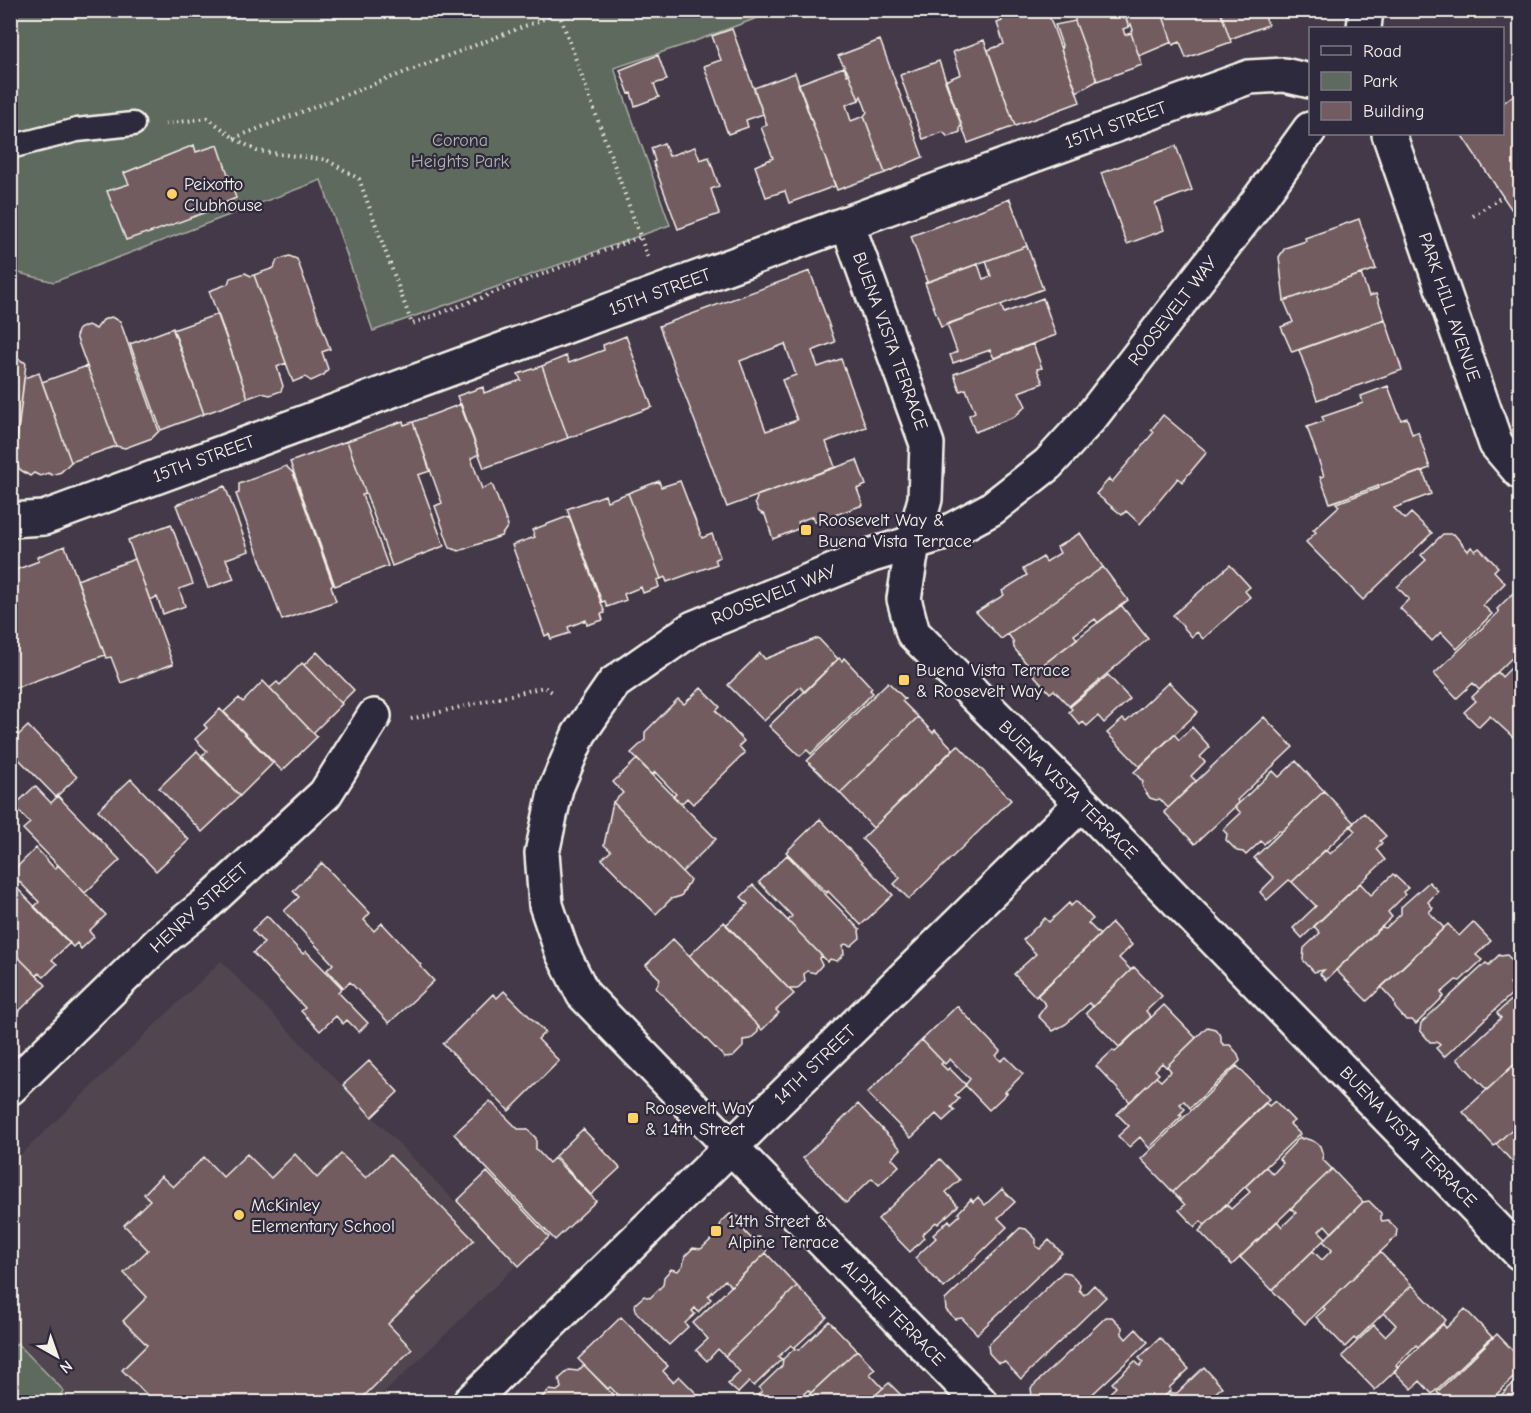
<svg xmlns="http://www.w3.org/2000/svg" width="1531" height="1413" font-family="'Comic Neue',sans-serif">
	<rect width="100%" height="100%" fill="#433948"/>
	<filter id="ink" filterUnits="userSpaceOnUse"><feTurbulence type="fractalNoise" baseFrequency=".0167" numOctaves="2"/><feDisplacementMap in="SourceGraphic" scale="12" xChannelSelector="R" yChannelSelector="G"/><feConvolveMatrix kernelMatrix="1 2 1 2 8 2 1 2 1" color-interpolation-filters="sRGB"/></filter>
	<g filter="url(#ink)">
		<path fill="#514450" d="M221 961 517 1265 375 1402H11V1164Z"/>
		<path fill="#5e6a5f" stroke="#a9aea4" stroke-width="1.5" d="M10 11H776L690 43 614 68 670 225 373 331 321 180 54 282 11 271Z
			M17 1343 64 1391 52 1402H28L11 1385V1349Z"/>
		<path fill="#725c61" stroke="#f4f1e8" stroke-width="1.5" fill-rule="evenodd" d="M998 10H1047L1080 102 1015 126 988 50 1004 44 997 23 1002 21Z
			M1075 10H1123L1129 27 1123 29 1125 35 1131 33 1142 65 1097 81 1075 21Z
			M1123 10H1161L1172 42 1139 56 1131 33 1133 30 1131 24 1129 27Z
			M1161 10H1220L1231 42 1186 58 1180 42 1173 45Z
			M1220 10H1263L1268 25 1230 39Z
			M1075 21 1097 81 1077 92 1061 50 1062 45 1055 25Z
			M732 29 763 114 746 120 748 127 728 134 704 66 721 60 712 36Z
			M880 40 923 157 885 173 864 116 867 112 861 96 859 100 849 74 838 56Z
			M984 40 1015 126 968 143 945 81 961 74 953 52Z
			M658 55 667 80 654 84 659 97 635 106 631 93 629 94 620 70Z
			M939 61 962 126 960 127V132L948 137 943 132 923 139 900 75Z
			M844 67 847 75 849 74 859 100 846 105 851 121 864 116 885 173 837 190 798 84Z
			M795 73 835 186 789 203 785 191 766 197 755 166 773 158 761 127 767 125 754 88Z
			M1520 90V222L1461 134H1502V104Z
			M664 143 669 156 695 147 700 160 709 157 719 186 711 189 719 214 678 229 653 162 655 161 651 148Z
			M194 145 196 152 218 145 236 198 217 206V208L147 234 146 233 126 240 107 191 129 184 124 173Z
			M1176 146 1192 190 1155 204 1164 230 1127 244 1101 173Z
			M1010 199 1027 246 927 282 911 236Z
			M1359 219 1376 269 1284 301 1279 257 1285 248 1306 241 1305 238Z
			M1027 246 1043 289 941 327 925 283 978 264 983 279 991 276 986 261Z
			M289 256 297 259 330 349 322 352 328 369 324 375 311 381 305 377 293 382 254 275 274 268 277 260Z
			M810 271 835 342 812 351 818 367 841 359 866 427 826 442 835 467 727 507 659 326ZM785 344 796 375 782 380 797 420 766 431 740 361Z
			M245 273 251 276 254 275 286 363 277 367 283 386 281 391 270 395 262 393 248 398 209 291 228 284 230 278Z
			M1361 274 1369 296 1376 294 1385 319 1292 352 1281 327 1293 322 1284 301Z
			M1043 298 1056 335 994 358 990 350 953 363 950 355 957 352 947 324 1001 305 1004 313Z
			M218 314 248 398 204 414 173 330Z
			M111 317 120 321 159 431 152 438 125 448 116 446 76 336 79 329 88 325 96 329 103 320Z
			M1385 319 1402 370 1317 400 1299 350Z
			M173 328 204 414 161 430 130 344Z
			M626 336 652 407 568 438 542 366 566 356 569 363 604 350 603 345Z
			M1033 344 1042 368 1037 369 1043 383 1019 392 1026 406 1014 417 975 432 969 415 975 412 966 389 960 391 954 374Z
			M10 355 26 363 15 458 10 463Z
			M87 366 116 446 71 462 42 382Z
			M542 366 568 438 484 468 457 396 483 387 484 393 521 380 518 374Z
			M39 373 71 462 61 472 52 475 48 473 40 476 34 473 30 476 19 469 15 458 24 378Z
			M1388 386 1401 420 1407 418 1412 434 1418 432 1430 468 1330 503 1320 477 1324 476 1307 427 1324 421 1322 417 1363 403 1361 396Z
			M461 404 479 454 471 458 482 489 492 484 508 526 501 536 459 551 450 548 435 506 442 503 413 422Z
			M1163 415 1207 452 1182 482 1178 478 1140 524 1126 511 1122 515 1096 494 1109 479 1112 482 1154 432 1151 430Z
			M403 421 404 425 413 422 430 471 418 475 444 546 392 566 347 441Z
			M347 441 366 494 362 495 388 566 335 586 290 462Z
			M857 460 866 485 857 489 863 505 815 522 813 516 798 522 800 528 773 539 765 515 759 512 755 503 758 495Z
			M286 466 293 473 333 585 331 586 336 601 282 620 236 494 239 493V484Z
			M1423 471 1431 494 1394 508 1405 519 1411 513 1432 533 1363 600 1306 542 1316 532 1313 530 1339 506 1336 503 1379 488 1378 486Z
			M659 481 661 487 680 481 702 538 712 534 720 557 715 559 717 564 667 582 665 577 661 579 628 493Z
			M225 486 249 551 226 559 234 579 208 588 176 505Z
			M628 493 661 579 657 580 659 587 643 593 641 587 624 594 626 600 607 607 605 601 602 602 567 509 605 495 607 501Z
			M569 516 605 613 601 614 603 620 587 625 586 620 568 627 570 633 551 639 549 634 545 636 512 545 535 537 532 530Z
			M171 524 193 584 179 589 185 606 163 614 157 597 150 600 128 540Z
			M1080 533 1103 567 1001 639 976 612 1004 595 1002 591 1027 575 1023 569 1043 557 1046 562 1060 553 1057 547Z
			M1443 534H1454L1468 551 1471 547 1475 551 1479 548 1498 567 1494 571 1505 583 1483 605 1492 614 1457 649 1441 632 1432 641 1400 608 1409 599 1397 587 1426 560 1421 555Z
			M65 546 105 655 10 690V572L39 561 37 557Z
			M135 559 173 664 121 683 111 657 106 658 77 580Z
			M1230 565 1250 587 1245 591 1250 597 1203 639 1197 632 1192 637 1173 615Z
			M1103 567 1128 600 1098 623 1095 619 1074 635 1077 639 1036 670 1031 664 1026 663 1014 648 1013 641 1008 634Z
			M1520 586V650L1479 690 1473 683 1457 698 1434 674 1499 612 1497 609Z
			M1121 605 1148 639 1069 706 1054 690 1050 693 1032 673Z
			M818 638 838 659 805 692 800 687 764 721 728 685 760 653 765 659Z
			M317 652 354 690 341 703 304 665Z
			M839 658 842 661 844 658 872 688 870 690 873 693 811 754 807 750 800 756 769 726Z
			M1520 659V738L1517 741 1490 716 1479 727 1464 712 1476 701 1472 697 1498 672 1502 677Z
			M302 663 342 704 313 733 270 688 277 682 280 685Z
			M1108 675 1130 699 1104 723 1098 716 1087 726 1083 722 1080 725 1069 712 1072 709 1070 707Z
			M263 681 317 737 282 771 224 712 239 698 243 702Z
			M888 682 905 699 902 701 918 717 840 793 807 761Z
			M1169 682 1198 712 1140 767 1107 733 1123 719 1126 722Z
			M701 688 720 707 716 711 744 741 739 746 745 753 693 804 687 798 681 804 673 796 676 794 655 772 652 775 631 753 645 740V732L678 699 684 704Z
			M220 709 273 763 240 796 201 757 207 751 195 739 207 728 204 725Z
			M918 717 933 733 935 730 953 749 873 828 840 793Z
			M1264 717 1293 747 1237 800 1239 803 1195 844 1164 812Z
			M28 726 77 777 56 797 10 750V743Z
			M1192 727 1210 747 1200 757 1205 762 1191 776 1196 781 1168 808 1160 799 1156 800 1150 798 1144 790 1142 785 1143 782 1134 772 1174 734 1179 740Z
			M958 745 1011 800 909 899 894 884 900 878 862 839Z
			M197 751 240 796 202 832 159 788Z
			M637 759 716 839 682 872 613 802 623 793 613 782Z
			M1296 761 1324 791 1281 832 1279 830 1264 844 1261 841 1246 855 1243 852 1237 851 1226 840 1227 834 1223 830 1241 813 1235 807 1273 771 1279 777Z
			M131 779 189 840 156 871 98 810Z
			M35 786 51 803 58 796 120 860 85 893 23 829 30 823 14 806Z
			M1324 791 1354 823 1292 882 1289 880 1267 900 1260 892 1274 878 1254 858Z
			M613 802 690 880 681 896 671 899 656 914 602 859 611 851 604 845Z
			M1364 813 1386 836 1380 841 1382 843 1376 849 1385 860 1302 938 1293 928 1316 906 1292 882 1325 850 1330 854 1355 831 1350 826Z
			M820 819 893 895 861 925 828 891 827 893 786 852Z
			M36 848 55 869 58 865 106 915 89 931 94 937 81 949 77 943 73 947 34 907 39 902 11 873Z
			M787 855 860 930 859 931 860 938 851 946 845 944 843 946 844 954 837 961 830 959 828 962 788 921 792 916 759 882Z
			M322 863 370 913 364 920 374 931 382 923 421 965 420 966 434 981 389 1023 350 982 344 988 327 970 333 964 284 911 299 897 293 891Z
			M1393 874 1408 888 1403 892 1405 895 1388 912 1392 917 1326 980 1320 974 1324 970 1314 972 1303 960 1304 948 1320 933 1314 926 1360 883 1371 895Z
			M1429 882 1438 891 1428 902 1433 908 1429 912 1444 928 1367 1001 1336 970 1381 927 1386 928 1401 914V907Z
			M13 884 70 943 52 960 57 964 44 977 39 973 37 976 10 949V886Z
			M753 885 822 956 819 959 822 965 815 973 807 971 804 974 805 981 797 989H789L726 925 748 904 741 897Z
			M1076 901 1093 919 1088 923 1100 935 1036 997 1014 974 1036 954 1023 940 1045 918 1049 922 1069 903 1071 906Z
			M267 916 303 954 306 951 342 988 338 992 368 1023 359 1032 347 1020 343 1024 336 1016 320 1031 301 1011 305 1008 253 953 264 943 252 930Z
			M724 922 794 994 776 1010 779 1013 762 1030 689 956Z
			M1473 922 1491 941 1476 955 1482 960 1460 981 1456 980 1441 993 1444 996 1416 1024 1412 1020H1406L1395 1008 1394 1001 1381 987 1448 924 1459 936Z
			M1112 923 1132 945 1119 958 1131 970 1093 1007 1089 1003 1066 1024 1053 1031 1038 1016 1046 1005 1037 995Z
			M673 939 758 1026V1032L750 1039 743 1040V1047L733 1057 725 1058 656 988 660 979 646 965Z
			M10 949 46 985 12 1018 10 1016Z
			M1499 955 1501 956 1507 955 1520 968 1519 976 1510 984 1515 991 1444 1057 1436 1048 1440 1045 1437 1042H1430L1420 1030 1421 1023 1486 963 1489 965Z
			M1134 967 1162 996 1146 1011 1151 1017 1119 1047 1086 1013Z
			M504 991 545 1032 538 1039 559 1061 509 1111 443 1044 493 994 497 998Z
			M1519 993 1520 994V1059L1487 1090 1457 1059 1501 1018 1497 1013Z
			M1164 1005 1196 1038 1166 1067 1162 1063 1155 1070 1159 1074 1130 1102 1096 1066 1113 1050 1115 1052Z
			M957 1006 1000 1051 996 1056 1001 1061 1006 1057 1023 1074 1005 1092 1007 1093 989 1110 965 1085 970 1079 950 1059 945 1064 943 1062 922 1040Z
			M1207 1027 1215 1029 1221 1036V1042L1224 1045H1230L1238 1054 1240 1061 1190 1108 1184 1101 1180 1104 1185 1109 1179 1115 1182 1116 1149 1148 1140 1137 1129 1147 1118 1136 1129 1126 1117 1114 1156 1077 1161 1081 1171 1071 1167 1066Z
			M922 1040 943 1062 941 1064 947 1070 949 1068 966 1085 955 1095 959 1099 951 1107 955 1110 943 1121 936 1114 911 1138 867 1093Z
			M1520 1059V1122L1494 1146 1463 1112Z
			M369 1061 398 1092 372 1117 343 1085Z
			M1237 1066 1269 1099 1173 1192 1141 1159Z
			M490 1101 518 1129H527L536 1138V1149L549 1163 554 1158 596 1201 555 1240 454 1134Z
			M1275 1101 1294 1121 1290 1124 1300 1134 1205 1225 1201 1221 1195 1227 1179 1210 1185 1205 1173 1192 1266 1103 1269 1106Z
			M858 1104 901 1149 892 1158 899 1166 879 1185 872 1178 846 1203 803 1158Z
			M1520 1122V1170L1496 1144Z
			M583 1129 620 1168 591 1195 555 1156Z
			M1300 1137 1302 1139 1304 1138 1313 1141 1320 1146 1323 1155 1322 1159 1332 1169 1232 1265 1199 1231 1226 1204 1231 1209 1250 1192 1245 1187 1266 1167 1273 1174 1283 1163 1279 1159Z
			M247 1154 271 1178 295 1154 317 1178 341 1154 366 1178 390 1155 474 1240 388 1324 412 1349 358 1402H154L122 1370 147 1345 123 1321 147 1297 124 1273 148 1250 124 1225 150 1200 144 1194 161 1176 173 1187 204 1157 223 1177Z
			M940 1159 960 1180 946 1192 958 1206 938 1224 936 1222 922 1235 924 1238 910 1252 878 1219Z
			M1332 1169 1363 1202 1332 1233 1325 1225 1319 1231 1326 1238 1272 1290 1240 1257 1277 1221 1282 1227 1296 1213 1291 1208Z
			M487 1172 549 1237 519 1266 457 1201Z
			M1002 1189 1015 1202 998 1218 1007 1227 944 1288 915 1258 936 1238 933 1235 949 1220 951 1223 960 1215 958 1213 971 1199 973 1202 978 1197 985 1205Z
			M1369 1201 1381 1213V1219L1382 1221 1388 1220 1397 1229 1396 1237 1305 1324 1272 1290 1313 1251 1322 1260 1332 1250 1323 1241 1363 1202Z
			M730 1214 742 1218 746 1224 745 1232 751 1238 759 1237 767 1246 766 1253 731 1286 725 1280 708 1296 711 1299 698 1312 695 1308 692 1311 695 1314 685 1323 688 1327 669 1345 636 1312 635 1304 644 1296 650 1298 663 1285 664 1277 671 1269 678 1271 683 1265 685 1256 693 1248 701 1249 719 1232 721 1222Z
			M1020 1228 1026 1229 1036 1239V1246L1040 1249 1049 1240 1062 1253 977 1334 962 1318 955 1319 946 1310 945 1300Z
			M1380 1252 1412 1285 1356 1340 1354 1338 1345 1347 1316 1317 1325 1309 1323 1307Z
			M766 1253 797 1286 725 1356 718 1349 707 1361 696 1350 708 1339 693 1323Z
			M1063 1272 1070 1273 1080 1284 1079 1290 1084 1295 1094 1285 1106 1297 1021 1379 1005 1362 998 1363 989 1353 988 1345Z
			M1412 1285 1446 1320 1418 1347 1416 1345 1396 1365 1398 1368 1375 1390 1342 1356 1374 1325 1385 1336 1396 1325 1384 1313Z
			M797 1286 827 1317 794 1348 791 1345 778 1357 782 1359 754 1386 749 1382 738 1393 728 1384 740 1372 725 1356Z
			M1465 1309 1492 1337 1432 1394 1420 1381 1412 1389 1394 1371 1443 1324 1446 1328Z
			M621 1317 668 1366 663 1371 673 1382 679 1376 705 1402H639L635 1398 631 1402H625L610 1387 608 1389 578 1359Z
			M1106 1317H1112L1122 1327V1334L1126 1339 1136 1329 1148 1342 1084 1402H1037L1032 1396 1031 1388Z
			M829 1321 857 1350 811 1393 808 1390 795 1402H751L762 1391 759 1388 782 1366 783 1359 794 1349 799 1350Z
			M1497 1334 1517 1355 1513 1360 1520 1367V1371L1494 1397 1497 1399 1493 1402H1440L1444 1399 1437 1392Z
			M1160 1338 1189 1369 1169 1388 1171 1390 1168 1393 1158 1402H1100L1116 1387 1112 1383 1135 1361 1140 1366 1143 1362 1139 1358Z
			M857 1350 875 1369 870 1374 883 1388 868 1402H801Z
			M584 1365 620 1402H541V1398L549 1390 557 1391 561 1388 559 1379 569 1370 578 1371Z
			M1204 1367 1222 1387 1210 1398 1214 1402H1158L1168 1393H1177Z
			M1520 1377V1402H1493L1497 1399Z
			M889 1383 908 1402H868L883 1388Z"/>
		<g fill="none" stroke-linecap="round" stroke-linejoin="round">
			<defs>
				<path id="lane" d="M10 147 77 130 133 124"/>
				<path id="street" d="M1389 134 1496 444 1520 472
					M847 223 927 444 925 499 913 543 904 599 913 633 1082 803 1520 1253
					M10 520 44 518 937 190 1249 77 1284 75 1310 81
					M10 1088 164 938 204 906 325 794 374 716
					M980 1402 731 1147 1082 803"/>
				<path id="secondary" d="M1364 28 1366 10
					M470 1402 731 1147 583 994 562 952 546 905 542 853 556 788 579 734 614 683 693 628 872 555 948 532 991 509 1048 464 1092 416 1252 209 1310 129"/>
			</defs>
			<use href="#lane" stroke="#f4f1e8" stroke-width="27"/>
			<use href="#street" stroke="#f4f1e8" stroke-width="38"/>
			<use href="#secondary" stroke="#f4f1e8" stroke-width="38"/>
			<path stroke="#f4f1e8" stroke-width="4" stroke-dasharray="1.5 4.5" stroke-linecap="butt" d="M559 13 648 258
				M165 124 208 118 234 138 257 151 327 160 359 179 412 324 640 237
				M234 138 559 13 561 10
				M1473 216 1503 196
				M411 719 544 687 552 692"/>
			<use href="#lane" stroke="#2f2a3d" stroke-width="22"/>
			<use href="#street" stroke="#2f2a3d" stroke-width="33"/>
			<use href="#secondary" stroke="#2f2a3d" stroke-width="33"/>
		</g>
	</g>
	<g fill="#ffd166" stroke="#2f2a3d" stroke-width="2">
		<circle cx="172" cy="194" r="6"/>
		<rect x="800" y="524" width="12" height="12" rx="3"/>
		<rect x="898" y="674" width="12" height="12" rx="3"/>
		<rect x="627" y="1112" width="12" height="12" rx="3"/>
		<circle cx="239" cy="1215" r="6"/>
		<rect x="710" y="1225" width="12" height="12" rx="3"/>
	</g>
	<g text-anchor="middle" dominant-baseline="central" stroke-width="4.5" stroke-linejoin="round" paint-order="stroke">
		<g font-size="18" fill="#f4f1e8" stroke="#2f2a3d">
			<text transform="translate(1116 125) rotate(-20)">15TH STREET</text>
			<text transform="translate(660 292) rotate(-20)">15TH STREET</text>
			<text transform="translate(1449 307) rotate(71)">PARK HILL AVENUE</text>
			<text transform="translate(1173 311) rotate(-52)">ROOSEVELT WAY</text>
			<text transform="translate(890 341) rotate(70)">BUENA VISTA TERRACE</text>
			<text transform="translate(204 459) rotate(-20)">15TH STREET</text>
			<text transform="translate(774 595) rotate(-22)">ROOSEVELT WAY</text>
			<text transform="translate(1068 790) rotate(45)">BUENA VISTA TERRACE</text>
			<text transform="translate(199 908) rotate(-42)">HENRY STREET</text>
			<text transform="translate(815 1065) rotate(-44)">14TH STREET</text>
			<text transform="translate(1408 1137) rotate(46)">BUENA VISTA TERRACE</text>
			<text transform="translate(893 1313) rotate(46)">ALPINE TERRACE</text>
		</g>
		<g font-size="18" fill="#b0b4aa" stroke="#2f2a3d">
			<text x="460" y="140">Corona<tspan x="460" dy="21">Heights Park</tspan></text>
		</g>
		<g font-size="18" fill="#f4f1e8" stroke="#2f2a3d" text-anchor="start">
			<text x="184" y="184">Peixotto<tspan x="184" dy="21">Clubhouse</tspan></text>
			<text x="818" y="520">Roosevelt Way &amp;<tspan x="818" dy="21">Buena Vista Terrace</tspan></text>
			<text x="916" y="670">Buena Vista Terrace<tspan x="916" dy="21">&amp; Roosevelt Way</tspan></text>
			<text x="645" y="1108">Roosevelt Way<tspan x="645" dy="21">&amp; 14th Street</tspan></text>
			<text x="251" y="1205">McKinley<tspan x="251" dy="21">Elementary School</tspan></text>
			<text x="728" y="1221">14th Street &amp;<tspan x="728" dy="21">Alpine Terrace</tspan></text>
		</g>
	</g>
	<rect width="1531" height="1413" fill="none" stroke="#2f2a3d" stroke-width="36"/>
	<rect x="18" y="18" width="1495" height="1377" fill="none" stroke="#f4f1e8" stroke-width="2" filter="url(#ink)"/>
	<rect x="1309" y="27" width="195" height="108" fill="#2f2a3d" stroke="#7e7a81" stroke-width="1.5"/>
	<rect x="1321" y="46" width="30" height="9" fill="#2f2a3d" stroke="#7e7a81" stroke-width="1.5"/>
	<text x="1363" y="57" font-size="18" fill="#f4f1e8">Road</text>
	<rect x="1321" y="72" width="30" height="18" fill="#5e6a5f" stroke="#7e7a81" stroke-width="1.5"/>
	<text x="1363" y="87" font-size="18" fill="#f4f1e8">Park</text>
	<rect x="1321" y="102" width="30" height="18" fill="#725c61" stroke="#7e7a81" stroke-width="1.5"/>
	<text x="1363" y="117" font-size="18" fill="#f4f1e8">Building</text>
	<g transform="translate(57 1356) rotate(140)" stroke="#2f2a3d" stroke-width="4.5" paint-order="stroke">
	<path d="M0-4.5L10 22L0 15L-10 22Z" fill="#f4f1e8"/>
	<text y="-9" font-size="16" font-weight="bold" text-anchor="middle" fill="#f4f1e8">N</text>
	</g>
</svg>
